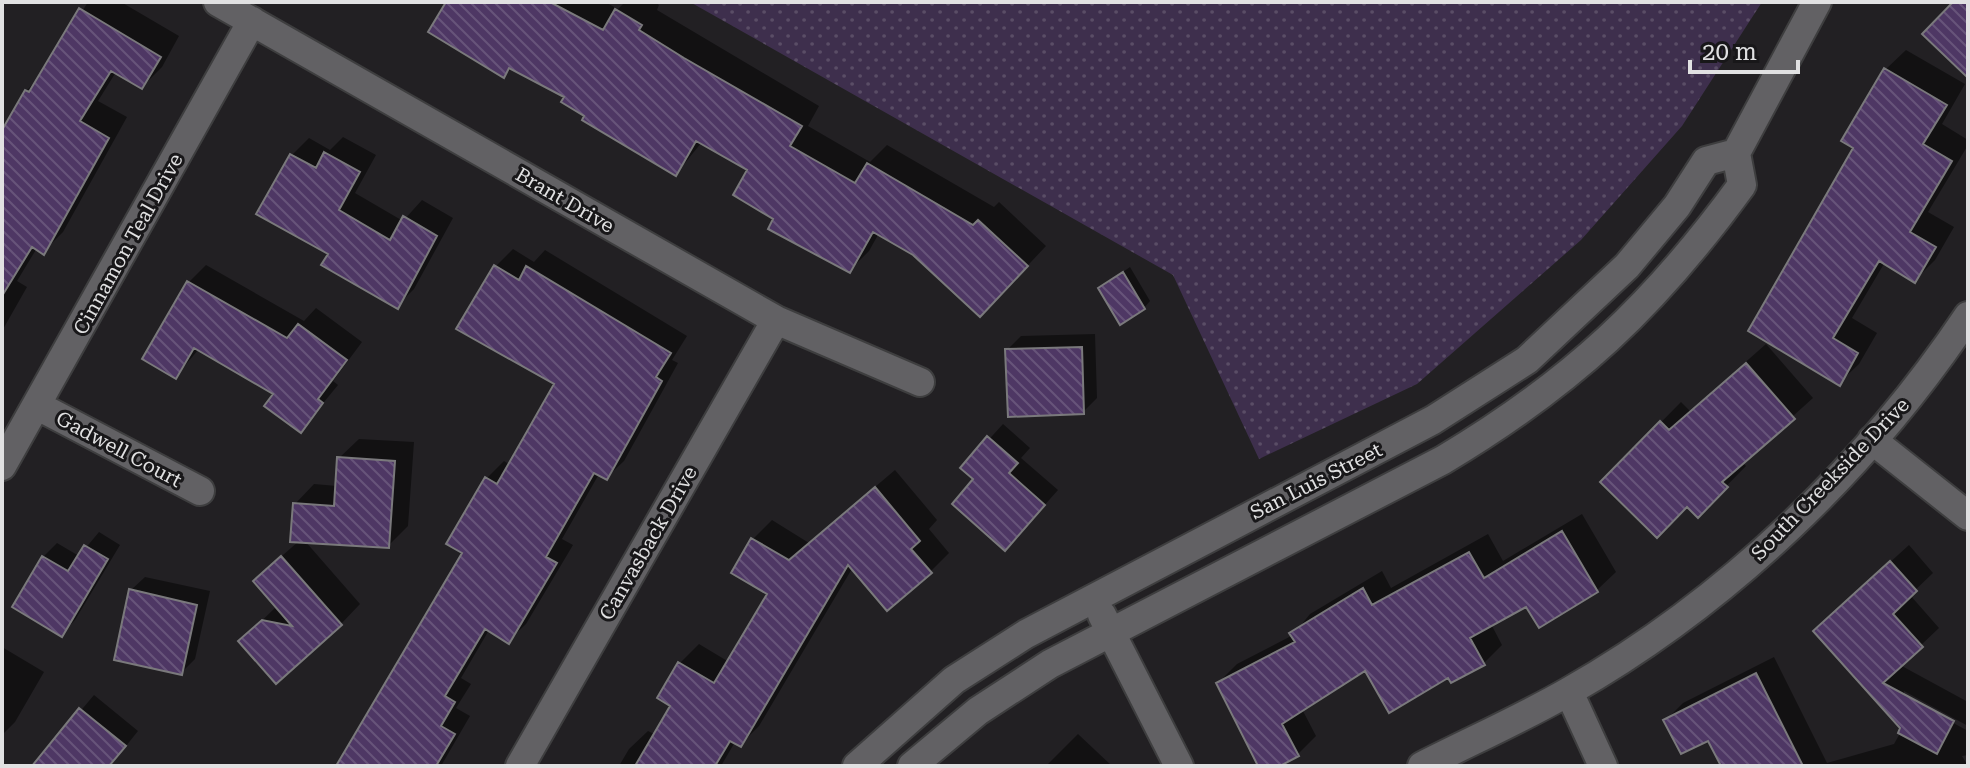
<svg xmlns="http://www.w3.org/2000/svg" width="1970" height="768" font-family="'Roboto Serif',serif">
	<defs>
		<pattern id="grass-dots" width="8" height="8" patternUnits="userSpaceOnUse" patternTransform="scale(2)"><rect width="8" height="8" fill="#3e2f4d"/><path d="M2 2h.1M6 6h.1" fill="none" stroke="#5a4d66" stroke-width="1.8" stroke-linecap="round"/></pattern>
		<pattern id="building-back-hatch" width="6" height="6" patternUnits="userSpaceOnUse" patternTransform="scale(2)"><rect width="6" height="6" fill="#4e3764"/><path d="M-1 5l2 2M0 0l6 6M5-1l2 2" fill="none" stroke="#67547a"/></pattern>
	</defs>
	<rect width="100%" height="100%" fill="#222023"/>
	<path fill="url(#grass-dots)" d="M690 2H1762L1682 126 1581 240 1417 384 1259 459 1173 275Z"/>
	<path fill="#0007" d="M88 2H121L179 36 162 67 142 87 116 72 98 101 127 117 63 232 43 252 37 248 17 281 27 287 2 331V134L26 91 41 76Z
		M448 2H605L618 9 625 2H655L659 5 657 10 819 106 808 126 870 162 887 145 994 207 999 202 1046 246 1000 295 879 233 869 251 849 271 776 218 750 170 702 142 676 174 587 115 567 97 512 68 504 76Z
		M1906 50 1965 84 1942 124 1968 140V145L1928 212 1954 227 1935 260 1915 280 1885 262 1852 318 1877 333 1859 364 1839 383 1751 330 1856 148 1886 69Z
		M343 137 376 155 355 193 403 221 422 200 453 218 414 289 397 306 330 253 292 155 309 138 330 150Z
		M513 249 534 262 545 250 687 336 672 360 678 363 624 461 606 478 599 474 562 539 573 545 526 624 508 641 489 630 461 678 471 684 456 708 470 716 441 766H338L465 552 487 478 504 461 510 465 557 384 496 266Z
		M206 265 304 321 316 308 362 342 333 381 338 385 301 430 276 394 199 349 176 376 145 358 189 282Z
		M1130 267 1150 301 1144 308 1100 288Z
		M1095 334 1097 398 1083 412 1007 350 1021 336Z
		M1766 344 1813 398 1742 462 1746 466 1698 515 1687 505 1602 482 1681 402 1690 411Z
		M1003 424 1030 448 1021 458 1058 490 1018 535 976 479 963 468Z
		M359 439 414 442 408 526 388 546 305 541 360 604 341 624 241 641 277 606 275 562 299 541 295 504 314 484 337 486 339 458Z
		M895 470 937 520 929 529 949 553 930 572 853 567 759 726 740 745 735 742 721 766H619L629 749 648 731 656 735 673 705 680 663 699 644 729 662 770 593 734 572 753 539 772 520 809 543Z
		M1582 514 1616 572 1597 590 1527 604 1491 624 1502 645 1484 663 1449 675 1366 669 1303 711 1316 736 1297 755 1275 766H1260L1218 683 1237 664 1293 635 1310 614 1382 571 1391 588 1488 534 1503 561Z
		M99 532 120 545 75 620 62 634 43 557 57 543 79 556Z
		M1909 545 1933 573 1910 595 1939 628 1900 665 1968 702V726L1904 691V696L1968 731V755L1962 756 1968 766H1723L1709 738 1666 720 1683 703 1774 657 1827 763 1894 744 1903 728 1833 614Z
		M145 577 210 591 195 659 181 673 131 590Z
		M2 647 44 672 15 722 2 735Z
		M94 695 138 731 110 766H34Z
		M1078 734 1112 766H1046Z"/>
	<path fill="url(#building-back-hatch)" stroke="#7a797c" stroke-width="2" d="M446 2H550L603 30 615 9 642 25 639 30 684 58 802 126 790 146 855 183 867 163 973 225 978 220 1028 266 980 317 913 255 873 232 850 273 768 229 773 219 733 195 747 170 696 141 676 176 582 120 584 116 561 102 564 97 509 68 504 78 428 32Z
		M1953 2H1968V78L1922 34Z
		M79 8 161 57 142 89 111 71 80 121 109 138 44 255 32 247 2 296V130L25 90 29 92Z
		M1884 68 1947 105 1923 144 1952 161 1910 232 1936 247 1915 283 1879 261 1833 338 1858 353 1840 386 1748 331 1853 148 1841 141Z
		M324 152 360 172 339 210 390 240 403 216 437 236 398 309 321 265 328 254 256 214 290 154 316 168Z
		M494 265 519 280 526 266 671 353 656 377 662 381 607 480 594 473 546 557 557 563 509 644 485 629 445 696 455 702 441 726 455 734 436 766H336L462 553 446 544 485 477 497 484 554 384 456 329Z
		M1123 272 1145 309 1120 325 1098 288Z
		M187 281 287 338 298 324 347 360 318 399 323 403 301 433 264 406 273 394 194 348 176 379 142 359Z
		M1082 347 1084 414 1008 417 1005 349Z
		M1746 363 1795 419 1722 482 1728 487 1698 518 1687 507 1657 538 1600 482 1660 421 1669 430Z
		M987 436 1018 463 1009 473 1045 505 1005 551 952 504 973 479 960 468Z
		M337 457 395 461 389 548 290 542 293 503 334 506Z
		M875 487 920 541 911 549 932 573 887 611 848 565 741 747 730 741 715 766H635L670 706 657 698 678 662 714 683 767 594 731 573 751 538 789 560Z
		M1562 531 1598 592 1539 628 1526 607 1470 638 1485 665 1451 683 1448 678 1389 713 1365 671 1282 724 1299 756 1280 766H1258L1216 683 1295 642 1289 633 1363 588 1372 605 1469 552 1484 578Z
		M84 545 108 559 62 637 12 607 42 556 68 571Z
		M281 556 342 625 276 684 238 641 262 620 292 626 253 581Z
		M1890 561 1917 591 1893 614 1923 647 1883 683 1954 721 1937 754 1898 733 1900 728 1813 631Z
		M129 589 197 605 182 675 114 660Z
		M1756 673 1803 766H1721L1708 741 1681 754 1663 720Z
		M79 708 126 746 109 766H32Z"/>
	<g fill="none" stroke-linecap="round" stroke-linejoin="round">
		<defs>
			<path id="street" d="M218 2 776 320 920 382
				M38 406 200 491
				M1872 440 1968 516
				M2 466 252 21
				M1102 615 1179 766
				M1569 692 1603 766
				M520 766 776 320
				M857 766 954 680 1026 634 1433 420 1527 360 1627 266 1677 206 1706 161 1736 153
				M912 766 978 711 1050 664 1443 460C1572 383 1654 306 1742 185L1736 153 1817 2
				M1422 766C1471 741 1521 719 1568 692 1727 602 1867 467 1968 316"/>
		</defs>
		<use href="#street" stroke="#3e3e3f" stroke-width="32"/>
		<use href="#street" stroke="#626164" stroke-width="28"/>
	</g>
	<g text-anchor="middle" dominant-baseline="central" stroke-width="6" stroke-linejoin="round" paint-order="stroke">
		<g font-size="20" fill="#e1e1e2" stroke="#181719">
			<text transform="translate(565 200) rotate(30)">Brant Drive</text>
			<text transform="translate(128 244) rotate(-61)">Cinnamon Teal Drive</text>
			<text transform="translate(119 449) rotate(28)">Gadwell Court</text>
			<text transform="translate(1830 479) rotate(-46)">South Creekside Drive</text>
			<text transform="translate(1316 481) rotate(-27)">San Luis Street</text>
			<text transform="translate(648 543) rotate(-60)">Canvasback Drive</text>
		</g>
	</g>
	<rect width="1970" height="768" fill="none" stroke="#e1e1e2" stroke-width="8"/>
	<path d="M1690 60v12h108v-12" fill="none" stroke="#e1e1e2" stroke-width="4"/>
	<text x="1702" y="60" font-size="24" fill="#e1e1e2" stroke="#181719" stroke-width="6" paint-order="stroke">20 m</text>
</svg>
